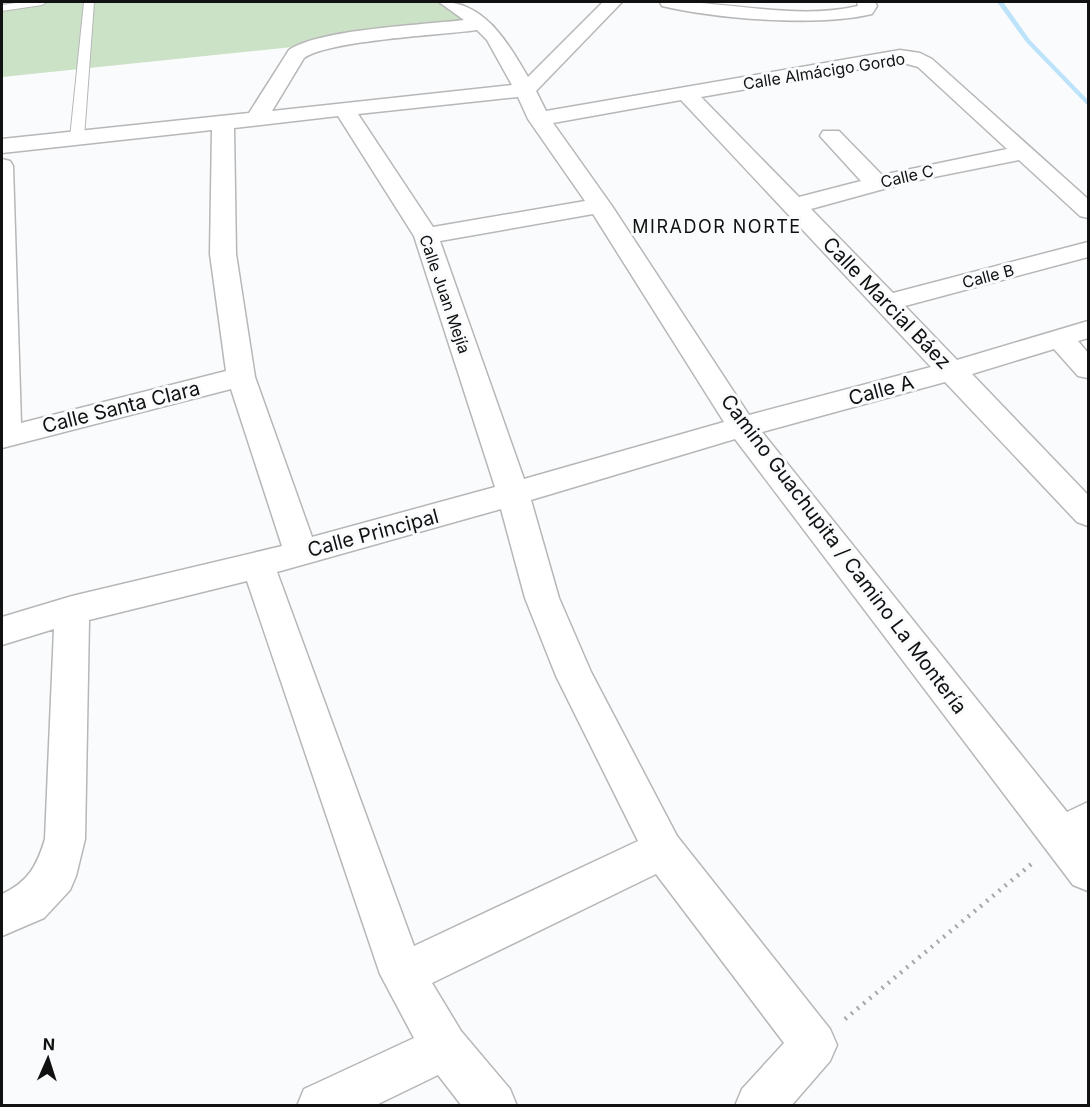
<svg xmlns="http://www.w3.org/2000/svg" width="1090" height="1107" font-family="Inter,sans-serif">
	<rect width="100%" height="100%" fill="#fafbfc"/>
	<path fill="#cbe2c6" d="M2 2H461L496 26 2 77Z"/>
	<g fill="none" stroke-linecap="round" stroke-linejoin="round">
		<path fill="#bce3fa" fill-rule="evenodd" d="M997 2H1003L1030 40 1088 100V105L1086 104 1026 42Z"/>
		<defs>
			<path id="service" d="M23 2H47L42 5 2 11V5Z
				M84 2H94L84 138 77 142 70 138Z"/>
			<path id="minor" d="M439 2C484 0 508 43 528 77L603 2H622L536 91 546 111 900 50 920 53 932 59 1088 199V218L1080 216 1019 160 909 182 811 209 893 293 1088 242V257L905 306 957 360 1088 321V338L1078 341 1088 353V378L1078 376 1054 349 972 374 1088 495V526L1077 522 945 382 762 432 1067 812 1088 802V891L1073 885 1048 852 735 439 531 500 559 598 591 672 677 836 830 1029 837 1045 830 1061 791 1106H735L742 1089 784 1043 656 874 432 983 461 1031 510 1089 517 1106H462L438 1075 374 1106H297L304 1089 414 1038 380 974 247 581 89 620 85 839 76 876 70 890 44 918 2 936V894C28 882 37 866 45 839L54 629 2 645V617L72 596 282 546 231 389 2 448V159L10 161 13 166 21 423 226 371 210 254 212 130 2 153V139L249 113 289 50C320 29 423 25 464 20ZM477 30 487 40 512 85 272 111 304 58C330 40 441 35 477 30ZM900 62 918 67 1007 149 882 175 839 131H823L820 136 861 181 799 197 701 97ZM518 97 528 119 585 201 433 227 358 114ZM681 100 931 367 749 415 612 206 553 123ZM338 116 414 236 495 487 312 537 255 377 236 254 234 128ZM593 214 724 422 524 479 440 241ZM501 509 525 598 556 676 638 841 414 946 277 572Z
				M660 2C725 0 794 21 858 6L857 2H875L877 6 872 14C818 27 717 19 662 6Z"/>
		</defs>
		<use href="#service" stroke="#b7b7b8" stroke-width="2"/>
		<use href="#minor" stroke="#b7b7b8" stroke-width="3"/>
		<path stroke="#a6a7a8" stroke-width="4.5" stroke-dasharray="2 6" stroke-linecap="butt" d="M845 1019 1035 861"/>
		<use href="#service" fill="#fff" fill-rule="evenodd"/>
		<use href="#minor" fill="#fff" fill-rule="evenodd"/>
	</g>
	<g text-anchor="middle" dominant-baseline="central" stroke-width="6" stroke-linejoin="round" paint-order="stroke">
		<g font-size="16" fill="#111" stroke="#fafbfc">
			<text transform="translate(824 71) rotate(-9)">Calle Almácigo Gordo</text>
			<text transform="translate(907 176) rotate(-13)">Calle C</text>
			<text transform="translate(988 276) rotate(-15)">Calle B</text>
			<text transform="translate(445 294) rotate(71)">Calle Juan Mejía</text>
		</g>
		<g font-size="18" letter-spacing="1.5" fill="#111" stroke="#fafbfc">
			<text x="717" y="226">MIRADOR NORTE</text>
		</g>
		<g font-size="20" fill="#111" stroke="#fafbfc">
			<text transform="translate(887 303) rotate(46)">Calle Marcial Báez</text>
			<text transform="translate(881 390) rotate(-15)">Calle A</text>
			<text transform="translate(121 407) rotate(-14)">Calle Santa Clara</text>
			<text transform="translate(373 533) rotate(-15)">Calle Principal</text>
			<text transform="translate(844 554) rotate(53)">Camino Guachupita / Camino La Montería</text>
		</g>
	</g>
	<rect width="1090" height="1107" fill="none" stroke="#111111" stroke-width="6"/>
	<g transform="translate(48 1059) rotate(3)" stroke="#fafbfc" stroke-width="4.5" paint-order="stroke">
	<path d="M0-4.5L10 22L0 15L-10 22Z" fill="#111111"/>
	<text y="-9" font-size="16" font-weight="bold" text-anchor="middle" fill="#111111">N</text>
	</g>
</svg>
